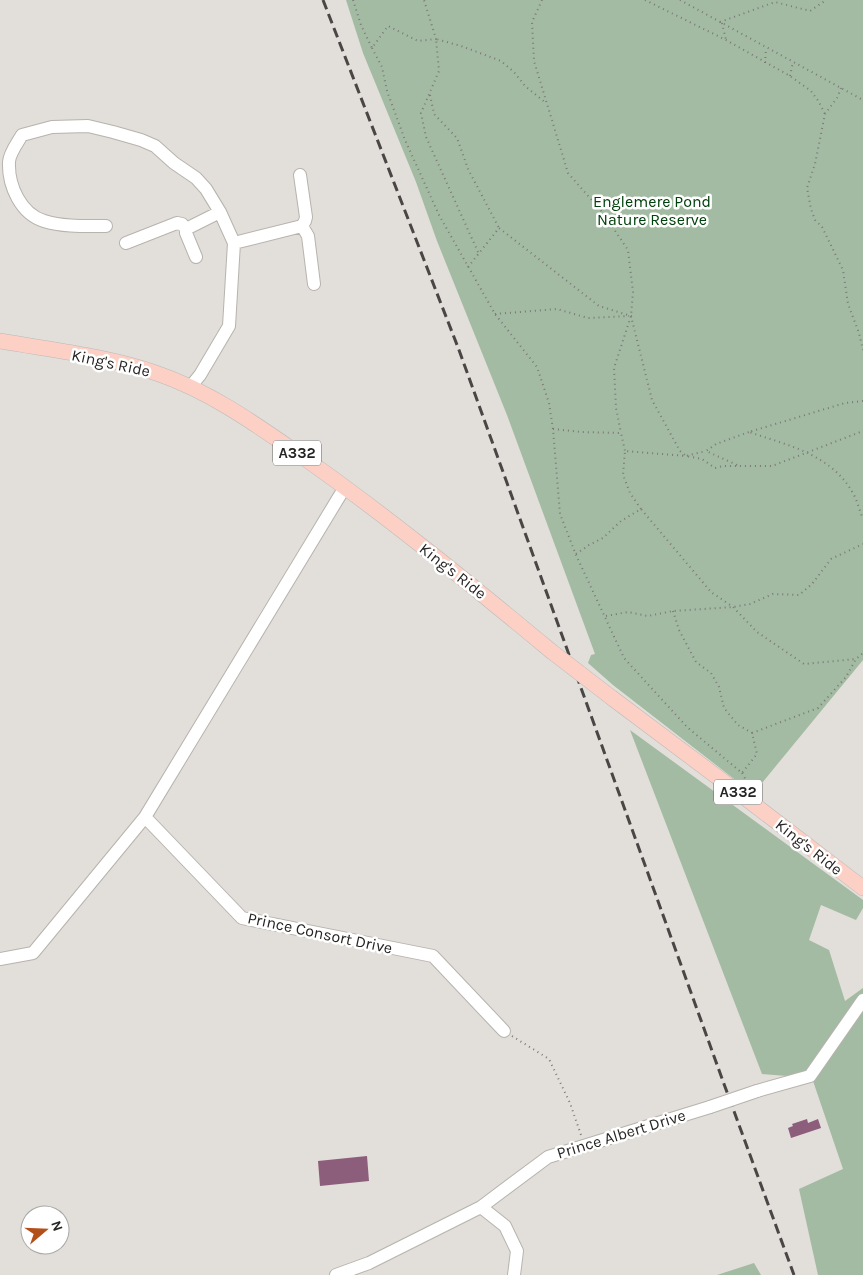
<svg xmlns="http://www.w3.org/2000/svg" width="863" height="1275" font-family="Karla,sans-serif">
	<rect width="100%" height="100%" fill="#e2ded9"/>
	<path fill="#a2bba2" d="M346 0H863V660L757 789 756 796 613 685 588 663 591 655 595 654 507 415 437 241 416 182 363 53Z
		M630 730 863 900V908L856 920 821 905 809 940 829 950 845 1001 863 988V1275H818L799 1189 843 1169 812 1078 762 1074Z
		M754 1263 761 1275H717Z"/>
	<path fill="#8c5e7c" d="M807 1119 808 1123 818 1119 821 1128 791 1138 788 1128 793 1126 792 1124Z
		M367 1156 369 1181 320 1186 318 1161Z"/>
	<g fill="none" stroke-linecap="round" stroke-linejoin="round">
		<defs>
			<path id="minor" d="M300 175 306 217 305 221 302 226
				M106 226C86 226 63 227 44 221 21 214 8 186 9 162 9 154 18 142 22 135L52 127 88 126 113 132 141 140 155 146 174 163 196 178 206 189 220 212 234 243 229 326 200 375 191 386
				M302 226 308 236 314 284
				M126 243 177 223 182 224 186 229
				M234 243 302 226
				M196 257 186 233V229L220 212
				M145 817 242 918 433 956 504 1031
				M0 959 33 953 145 817 345 487
				M757 1091 810 1076 863 1000
				M481 1207 505 1226 517 1251 514 1275
				M336 1275 369 1263 481 1207 548 1157 710 1107"/>
			<path id="major" d="M0 341C51 350 107 356 156 373 209 391 254 423 300 455 387 516 469 583 551 651
				M612 698 752 803 863 888"/>
		</defs>
		<use href="#minor" stroke="#b7b3ae" stroke-width="14"/>
		<use href="#major" stroke="#bab9b9" stroke-width="16"/>
		<path stroke="#7c7976" stroke-width="2" stroke-dasharray="1 4" stroke-linecap="butt" d="M353 0 361 25 372 48 388 26 418 41 436 39 424 0
			M542 0 532 22 534 61 568 173 603 213 628 250 633 292 631 316 614 368 616 408 621 433
			M645 0 726 40 790 76 811 91 819 102 825 114
			M680 0 863 100
			M720 22 775 2 810 11 826 0
			M722 23 726 40
			M372 48 382 67 387 91 405 140 439 215 495 314 537 367 549 403 553 429 560 514 576 555 624 658 687 727 742 773 757 754 752 733 818 708 846 677 856 659 863 653
			M765 63 766 48
			M790 76 793 62
			M841 88 837 98 825 114 815 164 807 188 811 209 815 220 822 227 843 270 848 304 859 333 863 350
			M430 95 434 114 457 138 468 169 499 228
			M478 252 426 137 421 113 439 71 436 39 461 46 501 61 514 72 525 86 546 103
			M468 267 499 228 599 306 631 316 652 400 680 451 686 456 702 459 715 468 723 466H772L863 431
			M495 314 557 309 588 318 629 316
			M863 401 845 403 749 432C790 446 834 455 855 497 858 504 860 512 863 519
			M553 429 582 432 621 433 625 451
			M737 465 706 451 716 444 749 432
			M641 509 630 493 623 475 625 451 686 456 706 451
			M576 554 589 545 603 538 621 521 641 509 711 592 733 607 757 632 804 664 856 659
			M673 611 679 630 696 662 711 673 719 687 724 708 738 725 752 733
			M606 616 628 612 648 616 673 611 733 607 750 604 773 594 799 595 812 584 831 559 863 544
			M742 773 747 782
			M512 1036 549 1059 570 1103 581 1135"/>
		<use href="#minor" stroke="#fff" stroke-width="12"/>
		<use href="#major" stroke="#fcd0c4" stroke-width="15"/>
		<path stroke="#494745" stroke-width="3" stroke-dasharray="10 5" stroke-linecap="butt" d="M323 0 459 350 724 1084 794 1275"/>
		<defs>
			<path id="minor-bridge" d="M710 1107 757 1091"/>
			<path id="major-bridge" d="M551 651 612 698"/>
		</defs>
		<use href="#minor-bridge" stroke="#b7b3ae" stroke-width="14" stroke-linecap="butt"/>
		<use href="#major-bridge" stroke="#bab9b9" stroke-width="16" stroke-linecap="butt"/>
		<use href="#minor-bridge" stroke="#fff" stroke-width="12"/>
		<use href="#major-bridge" stroke="#fcd0c4" stroke-width="15"/>
	</g>
	<g text-anchor="middle" dominant-baseline="central" stroke-width="5" stroke-linejoin="round" paint-order="stroke">
		<g fill="#fff" stroke="#676665" stroke-width="1">
			<rect x="273" y="440.5" width="48" height="25" rx="4"/>
			<rect x="714" y="779.5" width="48" height="25" rx="4"/>
		</g>
		<g font-size="15" font-weight="bold" fill="#262523">
			<text x="297" y="453">A332</text>
			<text x="738" y="792">A332</text>
		</g>
		<g font-size="16" fill="#00400a" stroke="#fff">
			<text x="652" y="201">Englemere Pond<tspan x="652" dy="18">Nature Reserve</tspan></text>
		</g>
		<g font-size="16" fill="#262523" stroke="#fff">
			<text transform="translate(111 363) rotate(12)">King's Ride</text>
			<text transform="translate(453 571) rotate(38)">King's Ride</text>
			<text transform="translate(809 847) rotate(38)">King's Ride</text>
			<text transform="translate(320 933) rotate(12)">Prince Consort Drive</text>
			<text transform="translate(621 1134) rotate(-17)">Prince Albert Drive</text>
		</g>
	</g>
	<g transform="translate(45 1230) rotate(71)"><circle r="24" fill="#ffffff" stroke="#a8a8a7"/>
	<path d="M0-4L9 19L0 12L-9 19Z" fill="#b34f19"/>
	<text y="-8" font-size="14" font-weight="bold" text-anchor="middle" fill="#262523">N</text>
	</g>
</svg>
